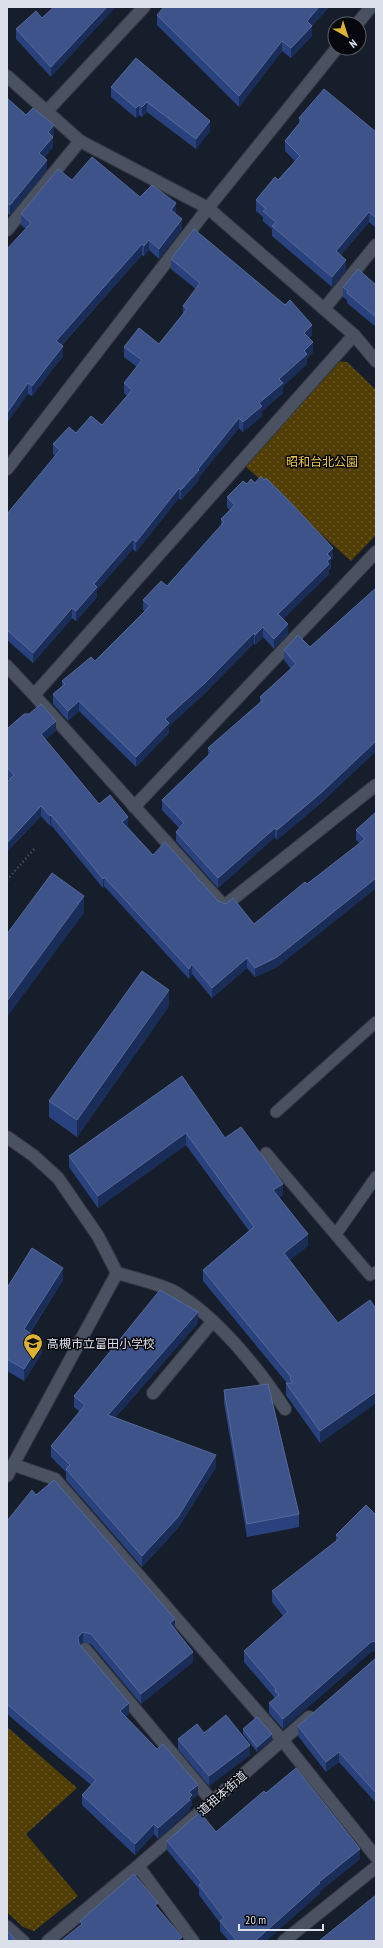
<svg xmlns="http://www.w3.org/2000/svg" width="383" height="1948" font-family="'PT Sans Narrow','Noto Sans JP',sans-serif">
	<defs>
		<pattern id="park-dots" width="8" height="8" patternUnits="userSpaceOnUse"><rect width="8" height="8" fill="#503e06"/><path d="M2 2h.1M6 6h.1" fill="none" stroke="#695a2a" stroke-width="1.8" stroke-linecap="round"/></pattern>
	</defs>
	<rect width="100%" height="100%" fill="#171e2b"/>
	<path fill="url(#park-dots)" d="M336 361 347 362 376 390V535L351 561 244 465Z
		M7 1727 77 1788 26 1834 78 1896 34 1931 23 1927 7 1912Z"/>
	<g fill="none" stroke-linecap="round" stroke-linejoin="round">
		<defs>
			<path id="service" d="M276 1112 376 1022
				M266 1153 370 1275 376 1272
				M336 1234 376 1177
				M7 1926 24 1941"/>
			<path id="minor" d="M47 111 144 7
				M7 230 80 141
				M324 309 376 245
				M7 666 34 695 224 906 376 785
				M34 695 354 335
				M134 807 376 552
				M7 1137 34 1156 58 1178 98 1236 117 1273 7 1476
				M117 1273C133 1278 161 1284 175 1292 218 1318 258 1368 285 1409
				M153 1393 213 1321
				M14 1465 55 1479 283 1741 376 1857
				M85 1649 212 1801
				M48 1941 138 1866
				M193 1941 138 1866 309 1717
				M284 1941 376 1867"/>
			<path id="tertiary" d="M357 24 371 7
				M7 76 80 141 208 208 354 335 376 361
				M7 469 208 208 337 48"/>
		</defs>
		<use href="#service" stroke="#343842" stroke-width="13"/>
		<use href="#minor" stroke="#343842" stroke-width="14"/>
		<use href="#tertiary" stroke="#343842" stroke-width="14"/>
		<path stroke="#545a66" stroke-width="2.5" stroke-dasharray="1 3" stroke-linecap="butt" d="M7 880 34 849"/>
		<use href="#service" stroke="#4a5161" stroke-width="11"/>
		<use href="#minor" stroke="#4a5161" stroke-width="12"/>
		<use href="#tertiary" stroke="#4a5161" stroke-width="12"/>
	</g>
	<path fill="#29427e" d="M54 7 51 77 16 39V29L42 18Z
		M164 7H329L312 26V36L291 58 282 51 239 107 157 25V15Z
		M136 58 210 131 196 149 147 112 142 117 139 115 136 118 111 97V87Z
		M7 98 26 115 54 135 53 136V147L44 158 47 170 10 215 7 213Z
		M299 118 376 132V228L369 222 341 255 346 270 332 287 272 236V229L263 221V217L256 211V200L278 180 295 161 285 151V141L299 123Z
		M72 180 140 197 176 213 182 229 159 259 149 250 144 256 142 255 62 345 63 356 32 396 28 394 26 229 21 225V214Z
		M171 259 312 335 309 338 313 352 307 358V364L283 386V393L262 411V416L243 432 239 428 199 477V480L181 500 179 498 136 552 133 549 104 582 97 590V597L76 621 72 618 33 663 7 640V514L55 456 53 454V444L76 433 102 425 127 396 124 393V383L137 367 124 357V347L159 344 183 314V306L196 289 171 269Z
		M376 285V327L347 303V300L343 297V287Z
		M247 484 333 558 331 560V568L329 570V574L283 619 288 634 274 649 263 637 255 645 254 643 205 693 169 726V733L136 767 79 711 68 721 53 704V694L62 686V681L95 661 145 611 143 610V600L167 586 221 526V519L230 510 227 507V497Z
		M376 588V751L322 802 277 840 275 837 218 888 176 841V832L179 828 162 810V800L208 755V748L260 703V697L291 669 284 660V650L310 647Z
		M7 729 56 731 45 739 99 804 128 827 153 855 218 901 254 924 307 884 360 843 356 840V830L376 812V888L277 967 255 977 247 968 212 998 192 974 189 979 104 886 103 888 51 825 50 826 41 816 7 852V782L9 780 7 777Z
		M169 1006 77 1137 49 1117V1101Z
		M182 1076 225 1138 283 1195 279 1198 308 1246 289 1260 338 1323 376 1309V1403L320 1443 286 1395V1383H287L203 1281V1270L249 1231 186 1145 98 1208 69 1167V1156Z
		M63 1280 30 1333 42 1353 24 1381 7 1371V1288Z
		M198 1323 115 1418 216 1467 178 1528 142 1567 66 1480V1472L51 1457V1446L80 1412 74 1407V1396Z
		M224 1390 299 1514V1527L247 1537 224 1403Z
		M36 1495 175 1629 193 1662 141 1704 91 1644 83 1642 80 1645 129 1714 125 1717 198 1795 192 1799V1805L190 1807V1810L158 1839 154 1834 135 1855 82 1805V1795L91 1785 7 1714V1521Z
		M376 1515 371 1652 283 1729 269 1713V1703L275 1698 244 1662V1651L284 1617 272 1602V1591L336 1541V1535Z
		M376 1658V1803L339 1762 326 1772 298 1736V1726Z
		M243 1729 272 1739 257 1752 243 1734Z
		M204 1733 250 1755 209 1786 178 1749V1739Z
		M266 1793 360 1859 320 1891V1893L266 1941H229L220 1931V1923L199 1895V1889L167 1850V1841L216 1832Z"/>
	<path fill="#1a2c58" d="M107 7H116L51 77V67Z
		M319 7H329L307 31V21Z
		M312 26V36L291 58V48Z
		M282 41V51L239 107V96Z
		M147 102V112L142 117V107Z
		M139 105V115L136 118V108Z
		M210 121V131L196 149V139Z
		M54 125V135L48 142V132Z
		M53 137V147L39 164V153Z
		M47 160V170L10 215V205Z
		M176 203V213L171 220V210Z
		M369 212V222L336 261V251Z
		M182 219V229L159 259V249Z
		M149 240V250L144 256V246Z
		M142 244V255L56 351V341Z
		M346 260V270L332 287V277Z
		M312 325V335L304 343V333Z
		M313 342V352L307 358V364L283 386V393L262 411V416L243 432V422L279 379 304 351Z
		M63 346V356L32 396V386Z
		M28 383V394L7 423V413Z
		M239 418V428L199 477V480L181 500V490Z
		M179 488V498L136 552V542Z
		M133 539V549L97 590V597L76 621V611L94 584 104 572Z
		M333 548V558L331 560V568L329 570V574L278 624V614L327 554Z
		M72 608V618L33 663V653Z
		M288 624V634L274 649V639Z
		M263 627V637L255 645V635Z
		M254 633V643L205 693 169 726V733L136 767V757L165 719Z
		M79 701V711L68 721V711Z
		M56 721V731L41 743V734Z
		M376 741V751L322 802 277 840V830Z
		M41 806V816L7 852V843Z
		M51 815V825L50 826V816Z
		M128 817V827L122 831V822Z
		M275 828V837L218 888V878Z
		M104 877V886L103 888V879Z
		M376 878V888L277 967 255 977V968Z
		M84 896V913L7 1017V1001Z
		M247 958V968L212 998V988Z
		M192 964V974L189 979V969Z
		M169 990V1006L77 1137V1120Z
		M186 1133V1145L98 1208V1196Z
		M283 1184V1195L273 1202V1190Z
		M308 1234V1246L284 1265V1253Z
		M63 1268V1280L24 1341V1329Z
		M198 1312V1323L108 1426V1415Z
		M42 1341V1353L24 1381V1369Z
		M376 1392V1403L320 1443V1431Z
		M216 1455V1467L178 1528 142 1567V1556Z
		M175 1619V1629L170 1634V1623Z
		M83 1632V1642L78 1647V1637Z
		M376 1641V1651L371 1652 283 1729V1719L371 1642Z
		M193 1652V1662L141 1704V1694Z
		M129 1703V1714L120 1721V1711Z
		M272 1734V1739L257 1752V1747Z
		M250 1745V1755L209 1786V1776Z
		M339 1752V1762L326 1772V1762Z
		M198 1785V1795L192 1799V1805L190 1807V1810L158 1839V1828L189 1792Z
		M154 1824V1834L135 1855V1844Z
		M360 1849V1859L320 1891V1893L266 1941H255L319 1882Z
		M182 1937V1941H177Z"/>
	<path fill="#3d538a" stroke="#566999" d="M54 7H107L51 67 16 29 36 11 42 18Z
		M164 7H319L307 21 312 26 291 48 282 41 239 96 157 15Z
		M136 58 210 121 196 139 147 102 142 107 139 105 136 108 111 87Z
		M324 89 376 132V218L369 212 336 251 346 260 332 277 272 226 276 222 263 211 266 209 256 200 275 177 278 180 300 156 285 141 302 120 299 118Z
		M7 98 26 115 33 108 54 125 48 132 53 137 39 153 47 160 10 205 7 203Z
		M92 157 140 197 152 185 176 203 171 210 182 219 159 249 149 240 144 246 142 244 56 341 63 346 32 386 28 383 7 413V249L31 223 21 214 58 169 72 180Z
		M194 229 285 305 290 300 312 325 304 333 313 342 304 351 307 354 279 379 283 383 259 403 262 406 243 422 239 418 198 469 199 470 181 490 179 488 136 542 133 539 104 572 94 584 97 587 76 611 72 608 33 653 7 630V514L60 450 53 444 69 427 76 433 91 416 102 425 132 390 124 383 142 360 124 347 139 328 159 344 187 309 183 306 200 283 171 259Z
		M358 269 376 285V317L347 293 348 291 343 287Z
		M261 476 264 480 266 478 292 504 333 548 327 554 331 558 327 561 329 564 278 614 288 624 274 639 263 627 255 635 254 633 205 683 165 719 169 723 136 757 79 701 68 711 53 694 65 684 62 681 91 657 95 661 150 606 143 600 161 581 167 586 224 522 221 519 235 505 227 497 243 481 247 484 251 479 255 483Z
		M376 588V741L322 792 277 830 275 828 218 878 176 832 184 823 162 800 212 752 208 748 263 700 260 697 296 664 284 650 298 635 310 647Z
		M41 704 56 721 41 734 99 804 110 795 128 817 122 822 153 855 165 842 218 901 226 904 233 898 254 924 305 882 307 884 365 839 356 830 376 812V878L277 957 255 968 247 958 212 988 192 964 189 969 104 877 103 879 51 815 50 816 41 806 7 843V782L14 775 7 767V729L24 714H29Z
		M52 873 84 896 7 1001V934Z
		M142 971 169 990 77 1120 49 1101Z
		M182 1076 225 1138 241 1127 283 1184 273 1190 308 1234 284 1253 338 1323 370 1300 376 1309V1392L320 1431 286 1383H293L290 1379 291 1377 203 1270 254 1227 186 1133 98 1196 69 1156Z
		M32 1248 63 1268 24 1329 42 1341 24 1369 7 1359V1288Z
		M160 1290 198 1312 108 1415 216 1455 178 1517 142 1556 66 1469 70 1465 51 1446 85 1405 74 1396Z
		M268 1384 299 1514 247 1524 224 1390Z
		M54 1480 175 1619 170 1623 193 1652 141 1694 91 1634 83 1632 78 1637 79 1644 129 1703 120 1711 157 1749 163 1744 198 1785 189 1792 192 1795 189 1798 190 1800 158 1828 154 1824 135 1844 82 1795 96 1780 7 1704V1521L32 1490 36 1495Z
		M366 1505 376 1515V1641L371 1642 283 1719 269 1703 279 1695 275 1691 276 1689 244 1651 288 1612 272 1591 340 1538 336 1535Z
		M376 1658V1793L339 1752 326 1762 298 1726Z
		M226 1715 250 1745 209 1776 178 1739 197 1724 204 1733Z
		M257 1717 272 1734 257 1747 243 1729Z
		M296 1768 360 1849 319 1882 320 1883 255 1941H237L220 1921 224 1918 199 1885 202 1883 167 1841 200 1812 216 1832 264 1791 266 1793Z
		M134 1874 158 1903 155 1905 182 1937 177 1941H61L82 1924 80 1921Z
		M376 1895V1941H319Z
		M7 1930 16 1941H7Z"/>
	<defs>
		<symbol id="school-pin" viewBox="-11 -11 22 30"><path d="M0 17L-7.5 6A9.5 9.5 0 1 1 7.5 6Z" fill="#dbb233" stroke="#06080e"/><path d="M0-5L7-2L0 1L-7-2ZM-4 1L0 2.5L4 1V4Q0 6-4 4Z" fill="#111"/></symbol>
	</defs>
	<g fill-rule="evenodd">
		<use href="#school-pin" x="22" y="1332" width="22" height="30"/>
	</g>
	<g text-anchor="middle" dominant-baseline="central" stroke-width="3" stroke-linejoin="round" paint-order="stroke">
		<g font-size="12" fill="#efc64b" stroke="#06080e">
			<text x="322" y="461">昭和台北公園</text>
		</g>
		<g font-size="12" fill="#dce0ea" stroke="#06080e" text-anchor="start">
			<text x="47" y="1343">高槻市立富田小学校</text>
		</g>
		<g font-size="12" fill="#dce0ea" stroke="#06080e">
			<text transform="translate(222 1793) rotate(-41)">道祖本街道</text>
		</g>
	</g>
	<rect width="383" height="1948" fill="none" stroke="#dce0ea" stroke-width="16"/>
	<g transform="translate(347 36) rotate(141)"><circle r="19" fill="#06080e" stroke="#5c5e66"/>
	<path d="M0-3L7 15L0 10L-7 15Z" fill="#dbb233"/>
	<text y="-6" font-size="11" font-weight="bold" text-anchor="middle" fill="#dce0ea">N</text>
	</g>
	<path d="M239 1924v6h84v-6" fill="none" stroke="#dce0ea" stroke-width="2"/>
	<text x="245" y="1924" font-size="12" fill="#dce0ea" stroke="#06080e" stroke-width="3" paint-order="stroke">20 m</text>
</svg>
